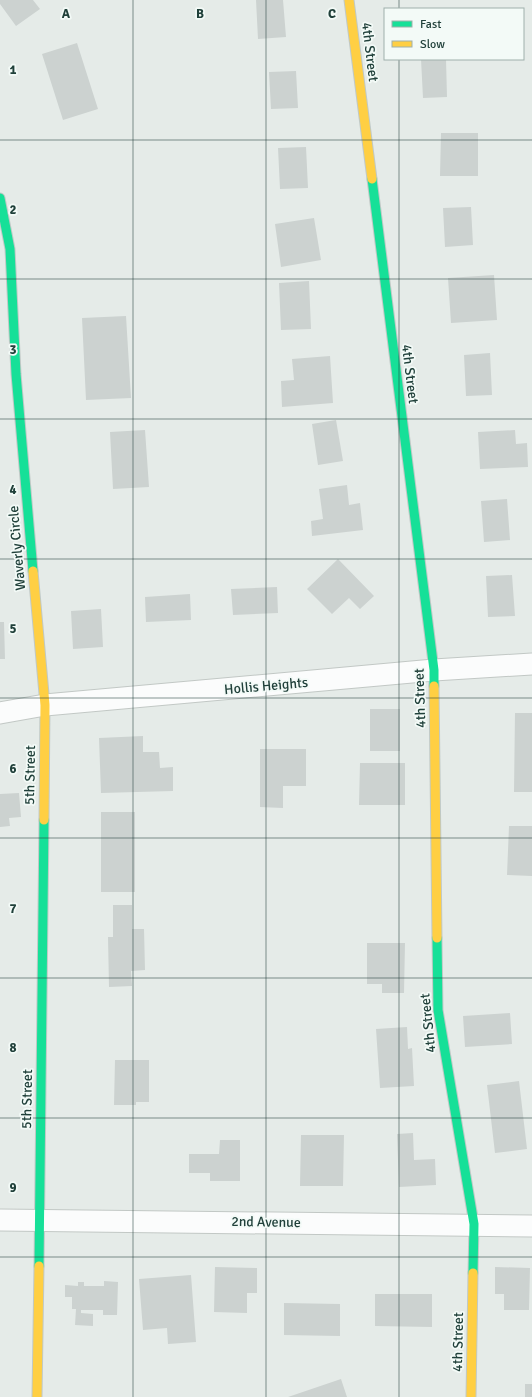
<svg xmlns="http://www.w3.org/2000/svg" width="532" height="1397" font-family="Signika,sans-serif">
	<rect width="100%" height="100%" fill="#e5ebe8"/>
	<path fill="#ccd2d0" d="M0 0H33L40 9 16 26 0 4Z
		M256 0H283L286 37 258 39Z
		M77 43 98 109 63 120 42 54Z
		M421 59H446L447 97 423 98Z
		M296 71 298 108 271 109 269 72Z
		M441 133H478V176H440Z
		M306 147 308 188 280 189 278 148Z
		M471 207 473 245 445 247 443 208Z
		M314 218 321 260 281 267 275 224Z
		M494 275 497 320 451 323 448 278Z
		M309 281 311 329 281 330 279 283Z
		M126 316 131 398 86 400 82 318Z
		M490 353 492 395 466 396 464 355Z
		M330 356 333 403 282 407 281 381 294 380 292 359Z
		M336 420 343 461 318 465 312 424Z
		M145 430 149 487 113 489 110 432Z
		M515 430 516 444 527 443 528 467 480 469 478 432Z
		M347 485 349 505 360 503 363 530 312 536 311 521 323 519 319 489Z
		M507 499 510 540 484 542 481 501Z
		M338 559 374 596 360 609 349 598 332 614 307 589Z
		M512 575 515 616 488 617 486 576Z
		M277 587 278 613 233 615 231 589Z
		M190 594 191 620 146 622 145 597Z
		M101 609 103 647 73 649 71 611Z
		M0 622H4L5 659H0Z
		M370 709H400V751H370Z
		M515 713H532V792H514Z
		M143 736V752H159L160 768 173 767V791L101 793 99 738Z
		M260 749H306V786H283V808L260 807Z
		M360 763H405V805H359Z
		M19 793 21 817 9 818 10 826 0 827V794Z
		M101 812H135V892H101Z
		M509 826H532V876L507 875Z
		M113 905H132V929H144L145 970 131 971 132 986 109 987 108 937H113Z
		M367 943H405L404 993H382V984H367Z
		M510 1013 512 1044 465 1047 463 1016Z
		M407 1027 408 1049 412 1048 414 1086 380 1088 376 1029Z
		M115 1060H149V1102H136V1105H114Z
		M519 1081 527 1149 495 1153 487 1085Z
		M413 1133 414 1160 435 1159 436 1185 399 1187 397 1134Z
		M301 1135H344L343 1186H300Z
		M220 1140H240V1181H210V1173H189V1154H219Z
		M215 1267 257 1268V1293H247V1313L214 1312Z
		M495 1267 530 1268 529 1310H504V1294H495Z
		M191 1275 196 1342 168 1344 167 1328 143 1330 139 1279Z
		M104 1281 118 1282 117 1315H103V1310H81V1313L93 1314V1326L75 1325 76 1309H72V1297H65V1285L78 1286V1282H84V1286H104Z
		M375 1294H432V1327L375 1326Z
		M284 1303 340 1304V1336L284 1335Z
		M341 1379 347 1397H288Z
		M525 1384H532V1397H525Z"/>
	<g fill="none" stroke-linecap="round" stroke-linejoin="round">
		<defs>
			<path id="street" d="M0 713 45 705 434 670 532 664
				M0 1220 532 1226"/>
			<path id="fast" d="M372 179 434 670V686
				M0 198 10 249 16 374 33 571
				M437 938 438 1010 474 1224 473 1273
				M39 1266 44 820"/>
			<path id="slow" d="M349 0 372 179
				M33 571 45 705 44 820
				M434 686 437 938
				M37 1397 39 1266
				M471 1397 473 1273"/>
		</defs>
		<use href="#street" stroke="#c2c8c5" stroke-width="23"/>
		<use href="#fast" stroke="#c0c9c6" stroke-width="11"/>
		<use href="#slow" stroke="#c0c9c6" stroke-width="11"/>
		<use href="#street" stroke="#fbfcfc" stroke-width="21"/>
		<use href="#fast" stroke="#16e098" stroke-width="9"/>
		<use href="#slow" stroke="#ffcf43" stroke-width="9"/>
	</g>
	<path fill="none" stroke="#20403a" stroke-width="1" stroke-opacity="0.55" d="M133 0V1397M266 0V1397M399 0V9M399 59V1397M0 140H532M0 279H532M0 419H532M0 559H532M0 698H532M0 838H532M0 978H532M0 1118H532M0 1257H532"/>
	<g text-anchor="middle" dominant-baseline="central" stroke-width="3.5" stroke-linejoin="round" paint-order="stroke">
		<g font-size="14" fill="#20403a" stroke="#f3faf7">
			<text transform="translate(370 52) rotate(83)">4th Street</text>
			<text transform="translate(410 374) rotate(83)">4th Street</text>
			<text transform="translate(17 548) rotate(-95)">Waverly Circle</text>
			<text transform="translate(266 686) rotate(-5)">Hollis Heights</text>
			<text transform="translate(420 698) rotate(-92)">4th Street</text>
			<text transform="translate(30 775) rotate(-89)">5th Street</text>
			<text transform="translate(428 1023) rotate(-96)">4th Street</text>
			<text transform="translate(27 1099) rotate(-89)">5th Street</text>
			<text transform="translate(266 1222) rotate(1)">2nd Avenue</text>
			<text transform="translate(458 1342) rotate(-89)">4th Street</text>
		</g>
	</g>
	<g font-size="13" text-anchor="middle" font-weight="bold" fill="#20403a" stroke="#f3faf7" stroke-width="3.5" stroke-linejoin="round" paint-order="stroke">
		<text x="66" y="18">A</text>
		<text x="200" y="18">B</text>
		<text x="332" y="18">C</text>
		<text x="13" y="74">1</text>
		<text x="13" y="214">2</text>
		<text x="13" y="354">3</text>
		<text x="13" y="494">4</text>
		<text x="13" y="633">5</text>
		<text x="13" y="773">6</text>
		<text x="13" y="913">7</text>
		<text x="13" y="1052">8</text>
		<text x="13" y="1192">9</text>
	</g>
	<rect x="384" y="8" width="140" height="52" fill="#f3faf7" stroke="#9fb0ab"/>
	<rect x="392" y="21" width="20" height="6" fill="#16e098" stroke="#9fb0ab"/>
	<text x="420" y="28" font-size="12" fill="#20403a">Fast</text>
	<rect x="392" y="41" width="20" height="6" fill="#ffcf43" stroke="#9fb0ab"/>
	<text x="420" y="48" font-size="12" fill="#20403a">Slow</text>
</svg>
